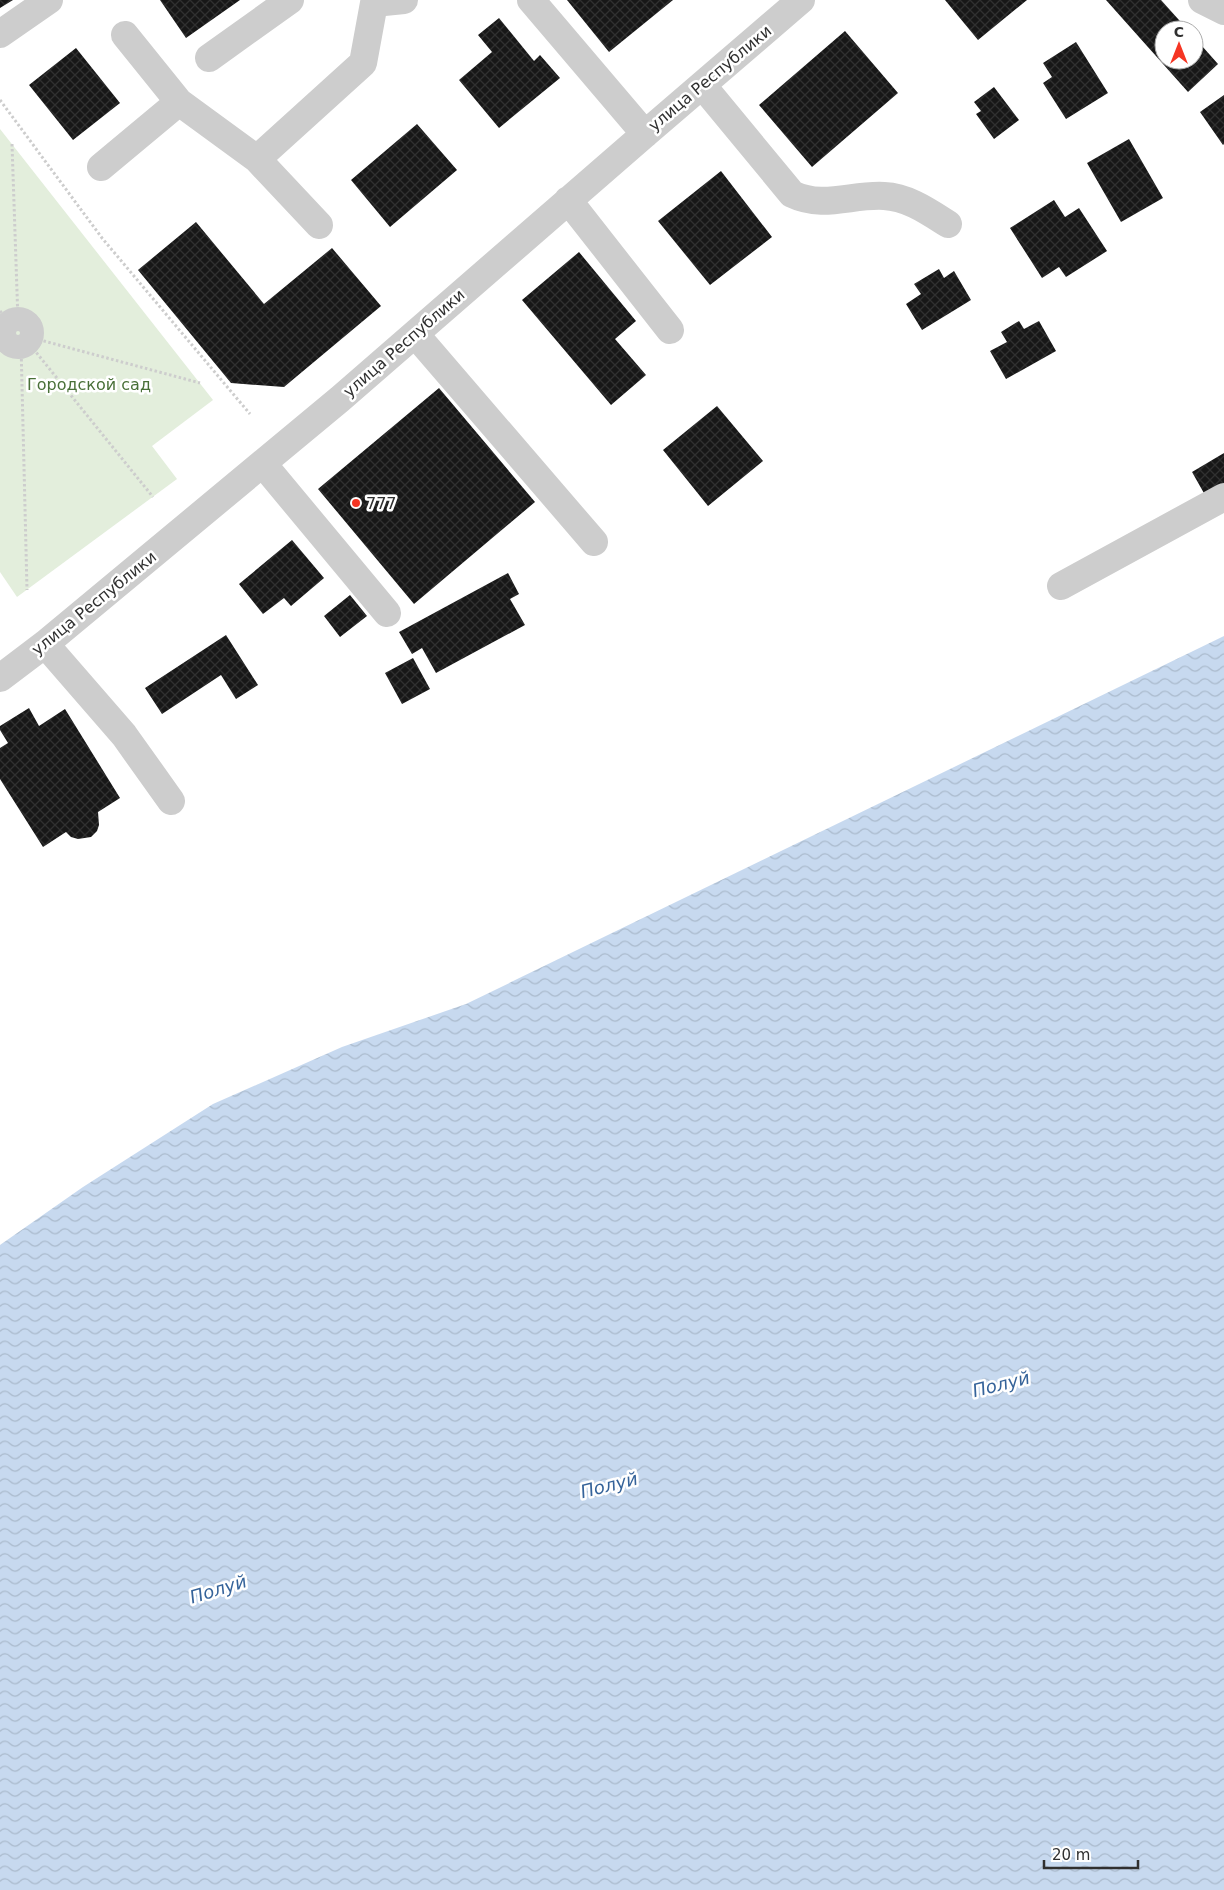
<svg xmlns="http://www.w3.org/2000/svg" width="1224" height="1890" font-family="'DejaVu Sans',sans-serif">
	<defs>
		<pattern id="water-waves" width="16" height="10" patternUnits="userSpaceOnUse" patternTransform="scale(1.25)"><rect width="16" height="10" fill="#c7d9ef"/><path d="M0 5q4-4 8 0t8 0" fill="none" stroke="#abbbcd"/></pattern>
		<pattern id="building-cross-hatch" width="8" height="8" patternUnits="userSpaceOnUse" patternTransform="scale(1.25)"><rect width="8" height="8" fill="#171717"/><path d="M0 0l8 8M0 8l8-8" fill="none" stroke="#303030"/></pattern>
	</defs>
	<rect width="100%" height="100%" fill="#fff"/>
	<path fill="#e3eedc" d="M0 129 213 400 152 446 177 479 17 597 0 572Z"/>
	<path fill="url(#water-waves)" d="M1224 636V1890H0V1245L83 1187 213 1104 342 1047 466 1004Z"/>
	<path fill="url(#building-cross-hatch)" d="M0 0H13L0 8Z
		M160 0H240L186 38Z
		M567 0H673L609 52Z
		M945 0H1027L978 40Z
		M1106 0H1161L1188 30H1164V60H1194V37L1218 64 1188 92Z
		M499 18 534 61 540 55 560 78 499 128 459 80 492 52 478 35Z
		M845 31 898 93 812 167 759 105Z
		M1076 42 1108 93 1066 119 1043 83 1052 77 1043 63Z
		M76 48 120 103 73 140 29 85Z
		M994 87 1019 120 994 139 976 114 981 111 974 102Z
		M1224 95V144L1223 145 1200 112Z
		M417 124 457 170 390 227 351 180Z
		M1129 139 1163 198 1121 222 1087 163Z
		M721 171 772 237 710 285 658 221Z
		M1054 200 1065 217 1079 208 1107 251 1066 277 1059 267 1042 278 1010 228Z
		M196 222 264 304 332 248 381 306 284 387 231 383 138 270Z
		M579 252 636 321 615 339 646 375 611 405 522 300Z
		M939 269 944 278 954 271 971 300 922 330 906 304 921 294 914 284Z
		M1019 321 1024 329 1039 321 1056 351 1006 379 990 351 1007 342 1001 332Z
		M439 388 535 502 414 604 318 489Z
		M717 406 763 461 708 506 663 450Z
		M1224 453V484L1205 495 1192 472Z
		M292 540 324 578 291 606 284 598 263 614 239 584Z
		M508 573 519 594 510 599 525 625 436 673 422 648 412 654 399 632Z
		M350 595 367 616 340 637 324 616Z
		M226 635 258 685 236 699 221 675 162 714 145 688Z
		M413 658 430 689 402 704 385 673Z
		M29 708 39 726 65 709 120 798 98 812 99 825 97 831 91 837 78 839 71 837 66 832 43 847 0 779V748L8 743 0 730V726Z"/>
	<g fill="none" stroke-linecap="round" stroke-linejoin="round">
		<path stroke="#cdcdcd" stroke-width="3" stroke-dasharray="2.5 2.5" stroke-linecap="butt" d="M0 100 102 238 250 414
			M12 144 18 321
			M0 311 10 324
			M29 337 200 383
			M27 341 153 497
			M21 344 27 590"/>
		<path stroke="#cdcdcd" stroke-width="28" d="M531 0 645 134
			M1202 0 1224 11
			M0 34 49 0
			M125 35 179 102
			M209 58 290 0
			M702 85 792 194C823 209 852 194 884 196 908 197 929 212 948 224
			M257 159 319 225
			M101 167 179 102 257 159 363 63 374 3 404 0
			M568 200 670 330
			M6 333a12 12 0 1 1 24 0a12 12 0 1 1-24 0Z
			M415 334 594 542
			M263 464 387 613
			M1061 586 1224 497
			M45 644 124 735 171 801
			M0 678 45 644 340 399 645 134 801 0"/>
	</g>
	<circle fill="#f53523" stroke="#fff" stroke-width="2" cx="356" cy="503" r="5"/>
	<g text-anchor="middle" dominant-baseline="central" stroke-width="5" stroke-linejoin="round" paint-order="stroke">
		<g font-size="16" fill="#303030" stroke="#fff">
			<text transform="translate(710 78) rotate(-40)">улица Республики</text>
			<text transform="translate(404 343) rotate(-41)">улица Республики</text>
			<text transform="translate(94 603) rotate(-39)">улица Республики</text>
		</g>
		<g font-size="16" fill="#497038" stroke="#fff">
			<text x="89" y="384">Городской сад</text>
		</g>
		<g font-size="16" fill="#303030" stroke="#fff" text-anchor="start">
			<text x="366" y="503">777</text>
		</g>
		<g font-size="18" font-style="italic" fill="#35639a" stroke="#fff">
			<text transform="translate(1001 1384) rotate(-14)">Полуй</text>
			<text transform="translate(609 1485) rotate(-14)">Полуй</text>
			<text transform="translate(218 1589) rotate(-17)">Полуй</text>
		</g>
	</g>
	<g transform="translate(1179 45)"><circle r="24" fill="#ffffff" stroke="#acacac"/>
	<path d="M0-4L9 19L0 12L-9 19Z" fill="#f53523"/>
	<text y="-8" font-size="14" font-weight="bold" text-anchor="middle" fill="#303030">С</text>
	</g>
	<path d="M1044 1860v8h94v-8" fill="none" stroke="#303030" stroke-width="2.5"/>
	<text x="1052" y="1860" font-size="15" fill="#303030" stroke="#ffffff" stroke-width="4" paint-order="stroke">20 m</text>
</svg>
